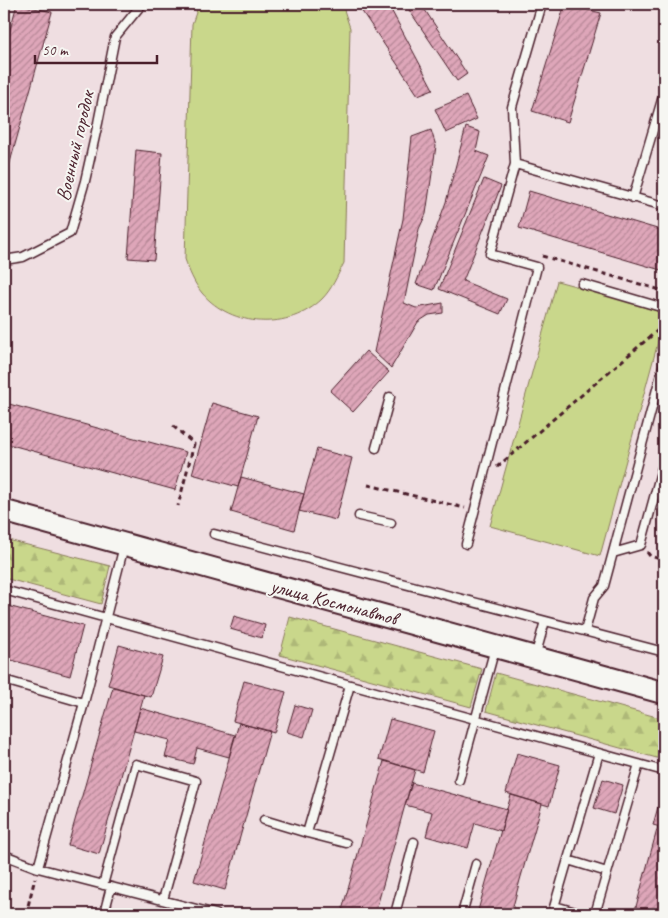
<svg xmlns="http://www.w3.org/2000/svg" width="668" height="918" font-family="Caveat,sans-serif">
	<defs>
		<pattern id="forest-firs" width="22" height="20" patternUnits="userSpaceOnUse" patternTransform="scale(1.25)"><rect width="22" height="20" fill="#c9d78b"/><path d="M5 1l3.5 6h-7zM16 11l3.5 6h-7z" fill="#aeb878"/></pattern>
		<pattern id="building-hatch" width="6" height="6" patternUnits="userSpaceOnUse" patternTransform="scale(1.25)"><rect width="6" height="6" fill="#dea6b9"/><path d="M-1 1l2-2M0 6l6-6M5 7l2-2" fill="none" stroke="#b68797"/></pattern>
	</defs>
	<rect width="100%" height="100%" fill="#efdee1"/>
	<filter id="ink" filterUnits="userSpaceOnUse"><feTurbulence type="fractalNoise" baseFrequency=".02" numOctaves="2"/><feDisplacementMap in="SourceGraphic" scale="10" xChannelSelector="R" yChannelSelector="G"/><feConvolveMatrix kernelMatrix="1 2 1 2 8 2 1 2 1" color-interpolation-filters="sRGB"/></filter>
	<g filter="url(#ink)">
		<path fill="#c9d78b" stroke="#8a7b5b" d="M199 4H342L350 28 344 263C337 276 332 289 322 299 289 331 232 328 202 293 194 283 189 271 185 259L192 24Z
			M557 281 664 310V320L600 556 490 526Z"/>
		<path fill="url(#forest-firs)" stroke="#8a7b5b" d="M4 539 110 566 101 604 4 578Z
			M290 617 482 669 471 707 280 655Z
			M496 673 664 719V760L486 711Z"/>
		<path fill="url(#building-hatch)" stroke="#4a1f2b" d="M17 4 52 12 4 184V52Z
			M357 4H388L433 89 418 95Z
			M405 4H421L467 74 457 81Z
			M565 4 601 13 568 122 532 111Z
			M466 96 477 119 446 133 435 109Z
			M466 127 480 132 476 151 489 156 434 290 416 284 446 202Z
			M431 130 436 146 426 214 419 229 404 303 416 308 443 303V313L429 315 418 322 391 368 374 352 403 219 412 137Z
			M136 150 162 153 154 260 128 258Z
			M484 179 501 186 463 281 507 299 500 314 439 289Z
			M529 191 664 231V271L519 228Z
			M366 351 389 372 353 412 330 391Z
			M212 403 258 416 238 487 192 474Z
			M9 404 186 452 175 490 4 443V424Z
			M317 449 352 458 336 520 299 511Z
			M241 477 304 494 294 530 231 512Z
			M4 605 83 626 70 676 4 658Z
			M234 616 265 625 262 638 230 629Z
			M119 645 163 657 151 697 108 685Z
			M244 681 286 692 274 733 233 721Z
			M113 687 144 695 99 854 68 845Z
			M295 705 312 710 304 737 287 732Z
			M140 708 235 735 229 757 197 748 193 764 165 757 170 740 134 731Z
			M390 719 434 731 423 772 379 759Z
			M239 723 270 731 225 890 194 881Z
			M517 753 560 765 549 806 506 793Z
			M384 761 415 770 405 805 375 914H341Z
			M603 779 623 785 614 814 594 808Z
			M412 783 507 809 501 831 475 823 468 848 426 836 432 812 405 805Z
			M664 785V828L653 825Z
			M511 795 542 804 520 880 511 914H477Z
			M658 826 664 828V914H634Z"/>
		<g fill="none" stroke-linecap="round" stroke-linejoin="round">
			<defs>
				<path id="lane" d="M515 164 512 107 542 4
					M633 198 664 93
					M4 260 23 257 70 233 85 181 98 123 115 37 142 4
					M582 284 664 308
					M376 448 390 397
					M359 516 391 523
					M214 534 664 652
					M466 544 537 267 490 254 515 164 664 206
					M613 553 641 545 664 461
					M4 590 664 771
					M585 631 594 598 604 586 664 363
					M535 657 545 621
					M4 680 84 703
					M459 780 495 648
					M264 820 307 833
					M346 843 307 833 350 685
					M4 855 38 868 216 914
					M568 860 607 872
					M38 868 84 703 124 546
					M103 885 136 764 196 781 163 900
					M555 906 582 914
					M104 914 111 887
					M395 914 414 842
					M462 914 476 864
					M552 914 599 753
					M595 914 639 764"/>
				<path id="secondary" d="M4 511 664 693"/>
			</defs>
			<use href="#lane" stroke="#4a1f2b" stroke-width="11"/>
			<use href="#secondary" stroke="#4a1f2b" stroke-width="25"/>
			<path stroke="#4a1f2b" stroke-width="3" stroke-dasharray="5 4" stroke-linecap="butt" d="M542 256 664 291
				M173 426 194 444 178 506
				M497 467 664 325
				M368 485 465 508
				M647 552 650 556 664 560
				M26 914 35 878"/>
			<use href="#lane" stroke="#f6f6f2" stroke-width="8"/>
			<use href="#secondary" stroke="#f6f6f2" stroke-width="21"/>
		</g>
	</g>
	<g text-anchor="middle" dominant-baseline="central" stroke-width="4" stroke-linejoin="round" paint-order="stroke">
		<g font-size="20" fill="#4a1f2b" stroke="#f6f6f2">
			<text transform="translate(75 146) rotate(-77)">Военный городок</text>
			<text transform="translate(334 602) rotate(15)">улица Космонавтов</text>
		</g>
	</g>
	<rect width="668" height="918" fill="none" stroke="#f6f6f2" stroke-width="20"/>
	<rect x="10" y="10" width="648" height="898" fill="none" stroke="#4a1f2b" stroke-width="2" filter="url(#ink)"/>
	<path d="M35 55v8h122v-8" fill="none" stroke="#4a1f2b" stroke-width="2.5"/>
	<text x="42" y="55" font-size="15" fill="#4a1f2b" stroke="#f6f6f2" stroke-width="4" paint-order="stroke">50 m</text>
</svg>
